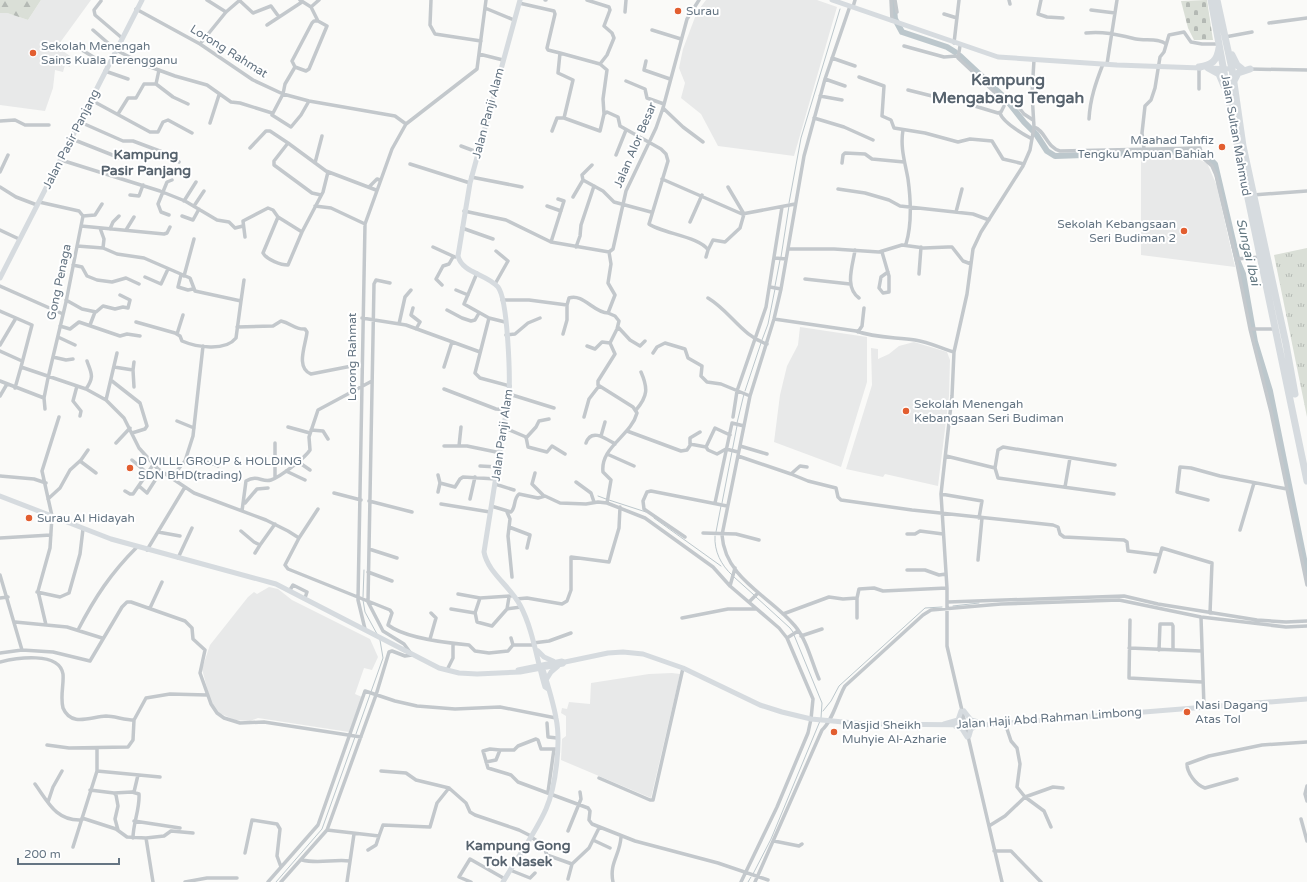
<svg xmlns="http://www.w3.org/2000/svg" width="1307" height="882" font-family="'Varela Round',sans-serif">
	<defs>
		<pattern id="grass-tufts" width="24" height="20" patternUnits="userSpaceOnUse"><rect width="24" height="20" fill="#dadfd7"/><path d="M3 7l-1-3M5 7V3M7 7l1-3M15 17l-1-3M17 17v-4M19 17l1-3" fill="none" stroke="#b4b9b4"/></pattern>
		<pattern id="forest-firs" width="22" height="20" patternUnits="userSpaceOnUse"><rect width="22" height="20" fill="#dadfd7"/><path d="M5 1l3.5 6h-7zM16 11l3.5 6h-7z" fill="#b4b9b4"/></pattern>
		<pattern id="cemetery-stones" width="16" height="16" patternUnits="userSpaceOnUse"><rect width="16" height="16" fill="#dadfd7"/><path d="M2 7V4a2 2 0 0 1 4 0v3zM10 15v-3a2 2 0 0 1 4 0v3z" fill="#b4b9b4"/></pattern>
	</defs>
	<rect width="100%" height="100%" fill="#fafaf8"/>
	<path fill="#e8e9e9" d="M41 0H91L59 44 63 51 70 56V67L65 65 63 72 55 70 53 88 45 111 0 105V13H7L28 20Z
		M706 0H817L837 7 794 156 718 146 701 114 681 98 685 83 679 68 683 49 697 12Z
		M1198 154 1200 160 1207 163 1217 186 1235 267 1141 255V156Z
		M800 327 867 337V382L841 467 774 442 780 395 787 366 798 345Z
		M914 342 947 352 950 360 949 396 938 486 885 474 883 477 846 469 872 385 871 348 878 349V359L889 354 899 346Z
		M269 587 278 589 292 600 370 639 378 657 372 670 364 668 355 694 362 697 349 732 258 718 250 721 235 720 217 712 210 699 202 669 210 645 248 597 254 592 257 594Z
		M672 673 680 674 651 798 561 760 562 739 566 736V716L561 713 562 708 567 709 569 702 590 704 591 683 649 674Z"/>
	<path fill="url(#grass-tufts)" d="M1307 248V417L1274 255Z"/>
	<path fill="url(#forest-firs)" d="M0 0H41L28 20 7 13H0Z"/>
	<path fill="url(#cemetery-stones)" d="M1207 0 1213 40H1194L1188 28 1181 1Z"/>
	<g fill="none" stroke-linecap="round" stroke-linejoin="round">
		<path stroke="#bcc7cc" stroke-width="1" d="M789 203 801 138 840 9
			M781 257 789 206
			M775 286 780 260
			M762 340 768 324 775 289
			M745 391 761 343
			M737 423 744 394
			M598 496 606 499
			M609 500 646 512
			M722 503 737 426
			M654 518 721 566
			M716 532 721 506
			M715 536C714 551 721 565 732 575
			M734 577 754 595
			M363 597 364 570
			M756 597 790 628 793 632
			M363 600 365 612 377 634
			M953 606 979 603
			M794 635 822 703 821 718
			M823 711 831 701 839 686 925 608 942 607
			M356 734 383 658 380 640
			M753 874 771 839 820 721
			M276 882 322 829 355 737
			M748 882 751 877"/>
		<path stroke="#bcc7cc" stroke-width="6" d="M893 0 895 19 902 32 947 47 955 52
			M960 56 1006 99
			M1009 103 1024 122 1036 134 1047 151 1055 156 1195 151 1210 159 1215 164 1238 262 1243 274 1255 342 1270 391 1307 574"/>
		<path stroke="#c3c8cc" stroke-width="3.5" d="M207 0 226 12
			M239 0 253 13 271 6 279 17
			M300 0 311 7 318 21 327 26 309 69 306 71 295 67 285 84 283 94 272 115 291 127 301 115 309 101
			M431 0 430 25 435 34 481 41
			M545 0H546
			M587 0 609 7 610 10 604 26 612 33 614 38 607 55 600 64
			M891 0 892 21
			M895 0 897 12
			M1009 0 1010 4
			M1041 0 1038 14 1047 17 1063 18
			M101 1 94 10 95 15 122 38
			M519 3 554 11 555 14 547 48 548 50 560 53 558 73 573 80 564 118 600 131 604 114 607 112 618 117 620 126 661 149 666 154 668 161 649 224C661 233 701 237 708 250L706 257
			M311 7 319 0
			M853 7 855 0
			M485 8 514 20
			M136 9 200 44 253 80 283 94 309 101 395 116 406 124
			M1091 10 1115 13
			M625 12 626 0
			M944 14 957 18
			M1269 23 1307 18
			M267 25 302 2
			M93 30 116 50 145 65 175 76 207 85 231 102 240 103 272 113
			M652 30 681 39
			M1086 33C1104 31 1119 35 1136 39 1145 41 1159 38 1166 44
			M1225 37 1252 32
			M954 43 959 0
			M200 44 226 12 240 0
			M904 46 944 57 957 56
			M82 50 108 66
			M560 53 600 64 607 70 603 99 604 114
			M479 54 503 60
			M832 58 855 66
			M646 61 644 70 670 79
			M1107 64 1117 0
			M295 67 292 61 312 23 314 21H318
			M1199 67V89
			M1250 69 1307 70
			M159 70 156 84 173 97 188 104
			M105 71 128 79
			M859 77 884 86 882 116 891 120 894 128 925 133 958 142 970 139 992 141 1003 159 1024 164
			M825 79 845 86
			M626 81 645 89 647 98 664 104
			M908 90 936 97 959 98 968 104 998 113 1001 112 1004 106V101L958 58 960 46
			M820 96 842 100
			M91 100 150 132H158L163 122 168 120 192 133
			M1005 103 1012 99 1024 114 1033 120
			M663 108 683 127 703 142
			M1000 113C1003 123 1023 134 1032 139
			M118 114 128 98H136L144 84H156
			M814 118 844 127 873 140
			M1089 119C1090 99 1096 82 1103 64
			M0 121 15 120 25 125H49
			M80 122 123 141H133L165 153 179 162
			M210 123 219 95
			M1034 127C1045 130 1047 148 1060 151L1200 148 1203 158 1212 166 1216 175 1236 259 1260 257
			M903 130C900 148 905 162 908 179 911 201 912 224 906 244
			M552 131 557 118H564
			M72 139 120 158
			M461 146 477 152
			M250 148 266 131H270L288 143
			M1144 149 1142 133 1145 106 1151 100 1155 88 1160 57 1164 52 1169 35 1184 32 1191 42 1202 44H1219
			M616 155 626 130
			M61 160 160 191 185 201 217 220 229 222 235 228 243 226
			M315 163 322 136
			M842 163 843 155 845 153 865 154 872 159 904 162
			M410 164 470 183
			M592 165 582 175 583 180 603 191 614 202 651 212
			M0 172 8 155
			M471 177 522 187
			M662 179 742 214 795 204
			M0 187 16 197 37 205
			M369 187 377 179 380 180
			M838 189 865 193 889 200 900 206 973 214 989 220
			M130 195 139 196 143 185
			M321 195 312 193 274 165V161L288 143 326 171 376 190
			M1253 195 1307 191
			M573 197 583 180
			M184 201 196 182
			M39 202 79 211 83 216 66 302 48 378 44 398 45 409
			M194 206 204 191
			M315 206 331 208 365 224
			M547 206 561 211
			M464 211 506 220 551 242 609 252
			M956 212 962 189
			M169 215 161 212 158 204 167 182 172 180
			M83 216 95 215 102 204
			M182 216 193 220 199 209
			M690 222 702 195
			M81 226 164 234 167 233 170 227
			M100 228 104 239 103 248
			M462 228 493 239
			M110 229 113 222 119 216
			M0 230 19 239
			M126 230 134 217
			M302 232 288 265C281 265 267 260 263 253L278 217 302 232 323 192 328 172
			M245 237 243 221 268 208 273 210 278 217
			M551 242 564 201 558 199
			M77 246 103 248 117 254 144 258 190 278 195 291 241 301 244 280
			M433 247 455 257
			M576 247 580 236 581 225 594 186
			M788 249H834L879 252 902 245 924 248 948 247H952L963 261 971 264
			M708 250 713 240 725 242 740 228 744 214 728 187
			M855 250C853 265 844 287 859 298
			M609 252 613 249 626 191 656 128 663 108 687 19 699 0
			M882 252 889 276V292L883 293 879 288 881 277 888 272
			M775 258 786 259
			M1236 259 1250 329H1276
			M73 265 82 267 87 276 97 280 112 282 126 278 139 284
			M477 273 464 304 489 318
			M919 274 921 247
			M181 275 178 287 188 290 193 289
			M184 276 194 239
			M145 277 161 284 168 269
			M805 279 850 284
			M495 284 508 261 496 251
			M442 285 436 279 443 266 449 264 453 257
			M0 286 63 314
			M770 287 781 289
			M456 290 468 295
			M708 298C730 311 742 336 767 344
			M66 300 82 309 96 312 103 306 115 309 123 307 128 308 130 300 120 295
			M502 300H529L567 305 569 298C583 293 594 313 608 313L615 295 608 283 611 264 609 252
			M413 308 411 315 420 322 416 329
			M447 310 462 318 471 321 475 320 479 313
			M0 311 32 325 21 367 86 389 106 400 124 418 139 448 158 469 194 493 266 520 288 531 299 538 285 565 288 569 390 610 392 613 388 625C405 638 447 643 469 645L475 651 489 653 508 651 513 645 511 638
			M362 318 406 325 480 352
			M774 319 856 331C875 338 895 337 915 340 928 342 941 348 954 352
			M136 322 175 333 180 336 182 341C196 347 225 352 236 338L241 301
			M505 322 489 318 475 373 480 378 510 386
			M399 324 405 297 411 290
			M90 325 95 312
			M60 326 70 329 79 322 120 336 127 334 140 336
			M237 327 273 326 281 321C291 323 295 330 305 329L307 332C306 344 295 368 311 374L362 364
			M618 327 630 340 640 346 645 341
			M1250 329 1271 412 1307 585
			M858 332 862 326 864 308
			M177 334 183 315
			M563 334 567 320V305
			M506 335 515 334 528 323 540 318
			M58 337 75 345
			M0 345 16 318
			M587 346 595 349 602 342 610 343
			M0 351 22 361
			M653 353 657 347 665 343 685 349 688 358 702 366 701 376 707 382 721 384 750 396
			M53 357 66 360 73 359
			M114 367 133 370 134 362
			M444 367 452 342
			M133 370 134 387
			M0 381 44 398
			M112 381 140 403 147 426 145 429 132 433
			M77 386 73 401 81 411 80 416
			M15 388 21 367
			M86 389C95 376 91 373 87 361
			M444 389 496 409 507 410
			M509 394 554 408
			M0 396 7 384
			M106 400 117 353
			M636 410C648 396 648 388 641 372
			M584 417 589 399 599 386
			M733 417 737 391 766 307 782 207
			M177 421 194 428
			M288 427 310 433
			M505 428 526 437 528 447 547 452 552 446 565 454
			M311 430 323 431 328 439
			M627 431 681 451 687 450 691 444
			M700 432 690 438V444L706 447 708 450 717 454 726 449 738 452
			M601 436 605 422
			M526 438 536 427 539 421 549 419
			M116 443 130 428
			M586 443C591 428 605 438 615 444
			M444 446H467L501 453
			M459 446 461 427
			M740 446 767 454
			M706 447 715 428 730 435
			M607 454 634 466
			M738 456 791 474 800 466 807 467
			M946 456 995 468
			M186 458C197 461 208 461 218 466
			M132 460 146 472
			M80 461 96 473
			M297 461 310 470
			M480 466 498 467
			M286 471 305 480
			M535 473 532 484 544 496
			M791 474 808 481 836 488 838 497 841 500 912 510 1053 525 1058 527 1060 534 1064 537 1124 540 1127 542 1128 551 1160 555
			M438 475 440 483
			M0 476 34 479 46 483
			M171 478 185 461 193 436 203 346
			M275 478V443
			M576 482 591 493 594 502
			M495 484 514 490
			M139 486 147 493 161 471
			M1065 487 1070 458
			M125 491 130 494H133L153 465
			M438 492 440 483 455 487 460 479 463 477 496 479
			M334 493 361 500
			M941 494 982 501 979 518
			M1114 494 998 478 995 468 998 450 1003 447 1115 465
			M48 499 60 488 70 470 81 460 88 450
			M470 499 475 477
			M1208 500 1177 492 1180 467 1191 468 1220 476 1287 489
			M369 501 412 512
			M245 503 257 489 268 488
			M607 503 611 480 603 472C600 447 631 436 637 413L633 407 598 385V381L615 354 610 343 617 329 619 321 615 316 608 313
			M715 503 732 423 744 426
			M441 504 490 512
			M491 506 511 512C516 508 513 499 519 494L538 498 545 496 560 503 586 504 598 502 607 503 645 518 713 567 730 586 779 628 787 638 813 699 811 719 808 733 777 807 741 882
			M242 511 246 481C258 474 262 483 271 480 280 477 305 458 310 450L309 437 318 410 372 381
			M507 512 510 519 508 536 512 577
			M509 527 530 535 527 548
			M1240 530 1254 483
			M241 531 254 542 260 545 275 524
			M158 532 180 536
			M703 533 736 534 759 540
			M907 534H915L920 531 943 534
			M685 537 644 509 643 501 647 492 651 491 727 506
			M0 538 51 535
			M299 538 318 509
			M369 549 397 558
			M147 550 185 487
			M255 553 260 545
			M178 558 192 528
			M978 560 982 518
			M907 570H925L939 575 946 574
			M368 572 392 581
			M1155 572 1162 548 1212 563 1210 613
			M0 575 22 650
			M730 586 735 568
			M290 590 293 585 307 592 305 598
			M37 592 60 597 69 593 80 554 83 529
			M458 594 480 598 511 596
			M0 598 8 597
			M516 599 527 598 562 604 567 601 571 590V557L609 562 619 528 620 507
			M749 602 758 593
			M948 602 1124 596 1158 604 1257 620 1286 622 1307 621
			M150 608 162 582
			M451 609 475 613 480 598
			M507 609 521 607
			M475 612 477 622 492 626 507 609 509 597
			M783 614 829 597 843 599 857 598
			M1201 617 1204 707
			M682 618 728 609H756
			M857 618V598L859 589 874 588 883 591 947 588
			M1130 620 1129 678 1202 682
			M15 622 67 627 102 638
			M46 625 38 591 50 548 52 516 42 471 59 417
			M365 629 358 600 365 224 392 149 406 124 477 69 486 0
			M78 630C95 597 111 573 137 547
			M801 636 822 629
			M787 638 798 631
			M430 639 436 618 431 613
			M533 643 549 641 571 633
			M513 645H534
			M1129 648 1201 651
			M1159 650 1160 624H1172L1173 626V650
			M0 653 22 650 53 652 90 661 122 607 127 602H131L185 621 192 628 193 639 205 650 200 673 211 704 217 713 224 718 240 723 264 722 361 737
			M0 662C16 658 59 651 63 674 64 685 60 696 63 708 71 727 90 717 106 716 114 716 125 720 134 720
			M447 670 453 658V644
			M819 679C812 663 807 640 795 626 770 596 725 579 722 535L750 396 774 319 781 289 804 156 825 79 850 6
			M961 711 966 732
			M547 723 548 737 557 738
			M1005 723 1011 741 1017 748 1020 764 1017 787 1025 797 1044 811 1051 827
			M47 745 69 748 128 747 133 740 134 720 146 698 170 694 207 695
			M500 750 490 749 483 751 488 768 511 775 518 782 588 808 590 811 589 820 592 824 635 841 718 863 768 880
			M486 762 496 760 500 750H514L518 746 536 739 538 740 541 749H557
			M97 771 160 777
			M381 771 406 773 416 780 449 788
			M599 778 650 800H653L683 668
			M1237 779 1205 788C1196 785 1187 773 1187 764L1209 756 1262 745 1307 742
			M35 784C48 802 56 821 81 820
			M1307 786 1305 794 1307 801
			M90 790 114 793 116 795 118 806 115 819 118 830
			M134 792 138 775
			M548 792 554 749
			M114 793 132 792 139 794C140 809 133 823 133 838
			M48 802 53 787 62 771
			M82 818 116 829 127 837 146 838 153 882
			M1301 819 1307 841
			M134 821 180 828
			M989 826 1005 816 1025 797 1053 787 1063 788
			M327 830 379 836 383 825 430 827 437 803 449 788 466 803 470 812 475 815 519 830 531 836
			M568 831 581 799 580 792
			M531 837 543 845 547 855 572 864 589 848 599 828
			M146 838 164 836 171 831 193 833
			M593 840 610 848
			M774 841 799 846 802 844
			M73 847 97 771V748
			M368 850 376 845 379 836
			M994 851H1011L1041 882
			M245 853 252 820 277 824 280 829 277 856 281 867
			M302 860C318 864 334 859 350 861
			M510 870 530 878 535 873
			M568 879 572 864
			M185 882 207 878H237
			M268 882 318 825 365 691 395 701 417 706 455 709 500 707 556 718
			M281 882 327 830 376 695 389 652 392 651 405 656 412 655 404 644 383 631 368 602 374 284 376 280 390 283
			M347 882 354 834
			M471 882 459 877 470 859 505 879
			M613 882C609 863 620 855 621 837
			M755 882 822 730C832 722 838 698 845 686L923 615 931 610 1001 604 1119 600 1201 617 1286 627 1307 626
			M1002 882 947 646V588L941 494 952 396 954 352 967 294 973 249 981 232 1023 166 1030 150 1034 127 1032 93 1034 60"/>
		<path stroke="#d6dbdf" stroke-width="5" d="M520 0 470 183 458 256C462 273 487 274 498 287 508 300 510 376 509 394L484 552C488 573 510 586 520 605 533 629 537 661 545 687L548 689
			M832 0 998 57 1117 65 1201 68
			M1209 68 1232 69
			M0 278 142 0
			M0 496 111 539 276 584 439 668 459 673 477 674 520 672 563 664 565 662 608 653 623 652 643 654 683 668 760 705 782 712 811 719 865 724 983 725 1307 699
			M538 651 544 657 553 661
			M518 670 562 661 565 662
			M546 680 551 672 558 666
			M964 711 971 720 982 723
			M944 724 958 720 961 711
			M956 727 962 729 967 737
			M969 736 971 729 976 726
			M503 882C517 858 535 834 546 809 556 786 561 742 556 718 553 701 547 683 542 666"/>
		<path stroke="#d6dbdf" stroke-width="7" d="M1211 0 1240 160 1307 481
			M1217 0 1232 69 1243 146 1286 344 1295 394
			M1232 55 1237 65 1242 69
			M1199 67C1212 65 1217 61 1219 48
			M1208 68 1219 74 1224 86
			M1234 81 1238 73 1250 69"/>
	</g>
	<g fill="#e25e30" stroke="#fff" stroke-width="1.5">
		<circle cx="678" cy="11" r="4"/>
		<circle cx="33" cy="53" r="4"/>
		<circle cx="1222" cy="147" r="4"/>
		<circle cx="1184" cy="231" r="4"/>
		<circle cx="906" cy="411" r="4"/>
		<circle cx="130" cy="468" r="4"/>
		<circle cx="29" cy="518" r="4"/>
		<circle cx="1187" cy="712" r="4"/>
		<circle cx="834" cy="732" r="4"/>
	</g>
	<g text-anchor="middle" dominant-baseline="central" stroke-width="4" stroke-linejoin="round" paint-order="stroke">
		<g font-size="12" fill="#657583" stroke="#fff" text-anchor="start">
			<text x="686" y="11">Surau</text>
			<text x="41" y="46">Sekolah Menengah<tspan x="41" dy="14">Sains Kuala Terengganu</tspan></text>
			<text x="1214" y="140" text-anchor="end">Maahad Tahfiz<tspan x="1214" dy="14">Tengku Ampuan Bahiah</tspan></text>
			<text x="1176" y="224" text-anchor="end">Sekolah Kebangsaan<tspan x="1176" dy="14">Seri Budiman 2</tspan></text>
			<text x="914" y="404">Sekolah Menengah<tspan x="914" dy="14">Kebangsaan Seri Budiman</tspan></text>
			<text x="138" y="461">D VILLL GROUP &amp; HOLDING<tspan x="138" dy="14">SDN BHD(trading)</tspan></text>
			<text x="37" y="518">Surau Al Hidayah</text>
			<text x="1195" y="705">Nasi Dagang<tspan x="1195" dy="14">Atas Tol</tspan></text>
			<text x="842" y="725">Masjid Sheikh<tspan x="842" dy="14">Muhyie Al-Azharie</tspan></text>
		</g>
		<g font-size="12" fill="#657583" stroke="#fff">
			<text transform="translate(229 51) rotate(32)">Lorong Rahmat</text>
			<text transform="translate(488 113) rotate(-75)">Jalan Panji Alam</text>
			<text transform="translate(1236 135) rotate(80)">Jalan Sultan Mahmud</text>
			<text transform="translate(71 139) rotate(-63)">Jalan Pasir Panjang</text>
			<text transform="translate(635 145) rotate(-67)">Jalan Alor Besar</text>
			<text transform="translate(59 282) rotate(-78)">Gong Penaga</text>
			<text transform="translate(352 357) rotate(-90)">Lorong Rahmat</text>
			<text transform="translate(502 435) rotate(-82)">Jalan Panji Alam</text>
			<text transform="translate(1049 718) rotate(-4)">Jalan Haji Abd Rahman Limbong</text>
		</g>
		<g font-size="13" font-style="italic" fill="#657a83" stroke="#fff">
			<text transform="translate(1248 252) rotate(77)">Sungai Ibai</text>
		</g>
		<g font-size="14" font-weight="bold" fill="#57636e" stroke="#fff">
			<text x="146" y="154">Kampung<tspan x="146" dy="16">Pasir Panjang</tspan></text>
			<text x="518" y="845">Kampung Gong<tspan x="518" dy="16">Tok Nasek</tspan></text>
		</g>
		<g font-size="16" font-weight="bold" fill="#57636e" stroke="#fff">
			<text x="1008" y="80">Kampung<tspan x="1008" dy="18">Mengabang Tengah</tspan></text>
		</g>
	</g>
	<path d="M18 858v6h101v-6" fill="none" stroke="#657583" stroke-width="2"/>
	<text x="24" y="858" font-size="12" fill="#657583" stroke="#ffffff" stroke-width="3" paint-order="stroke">200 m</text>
</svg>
